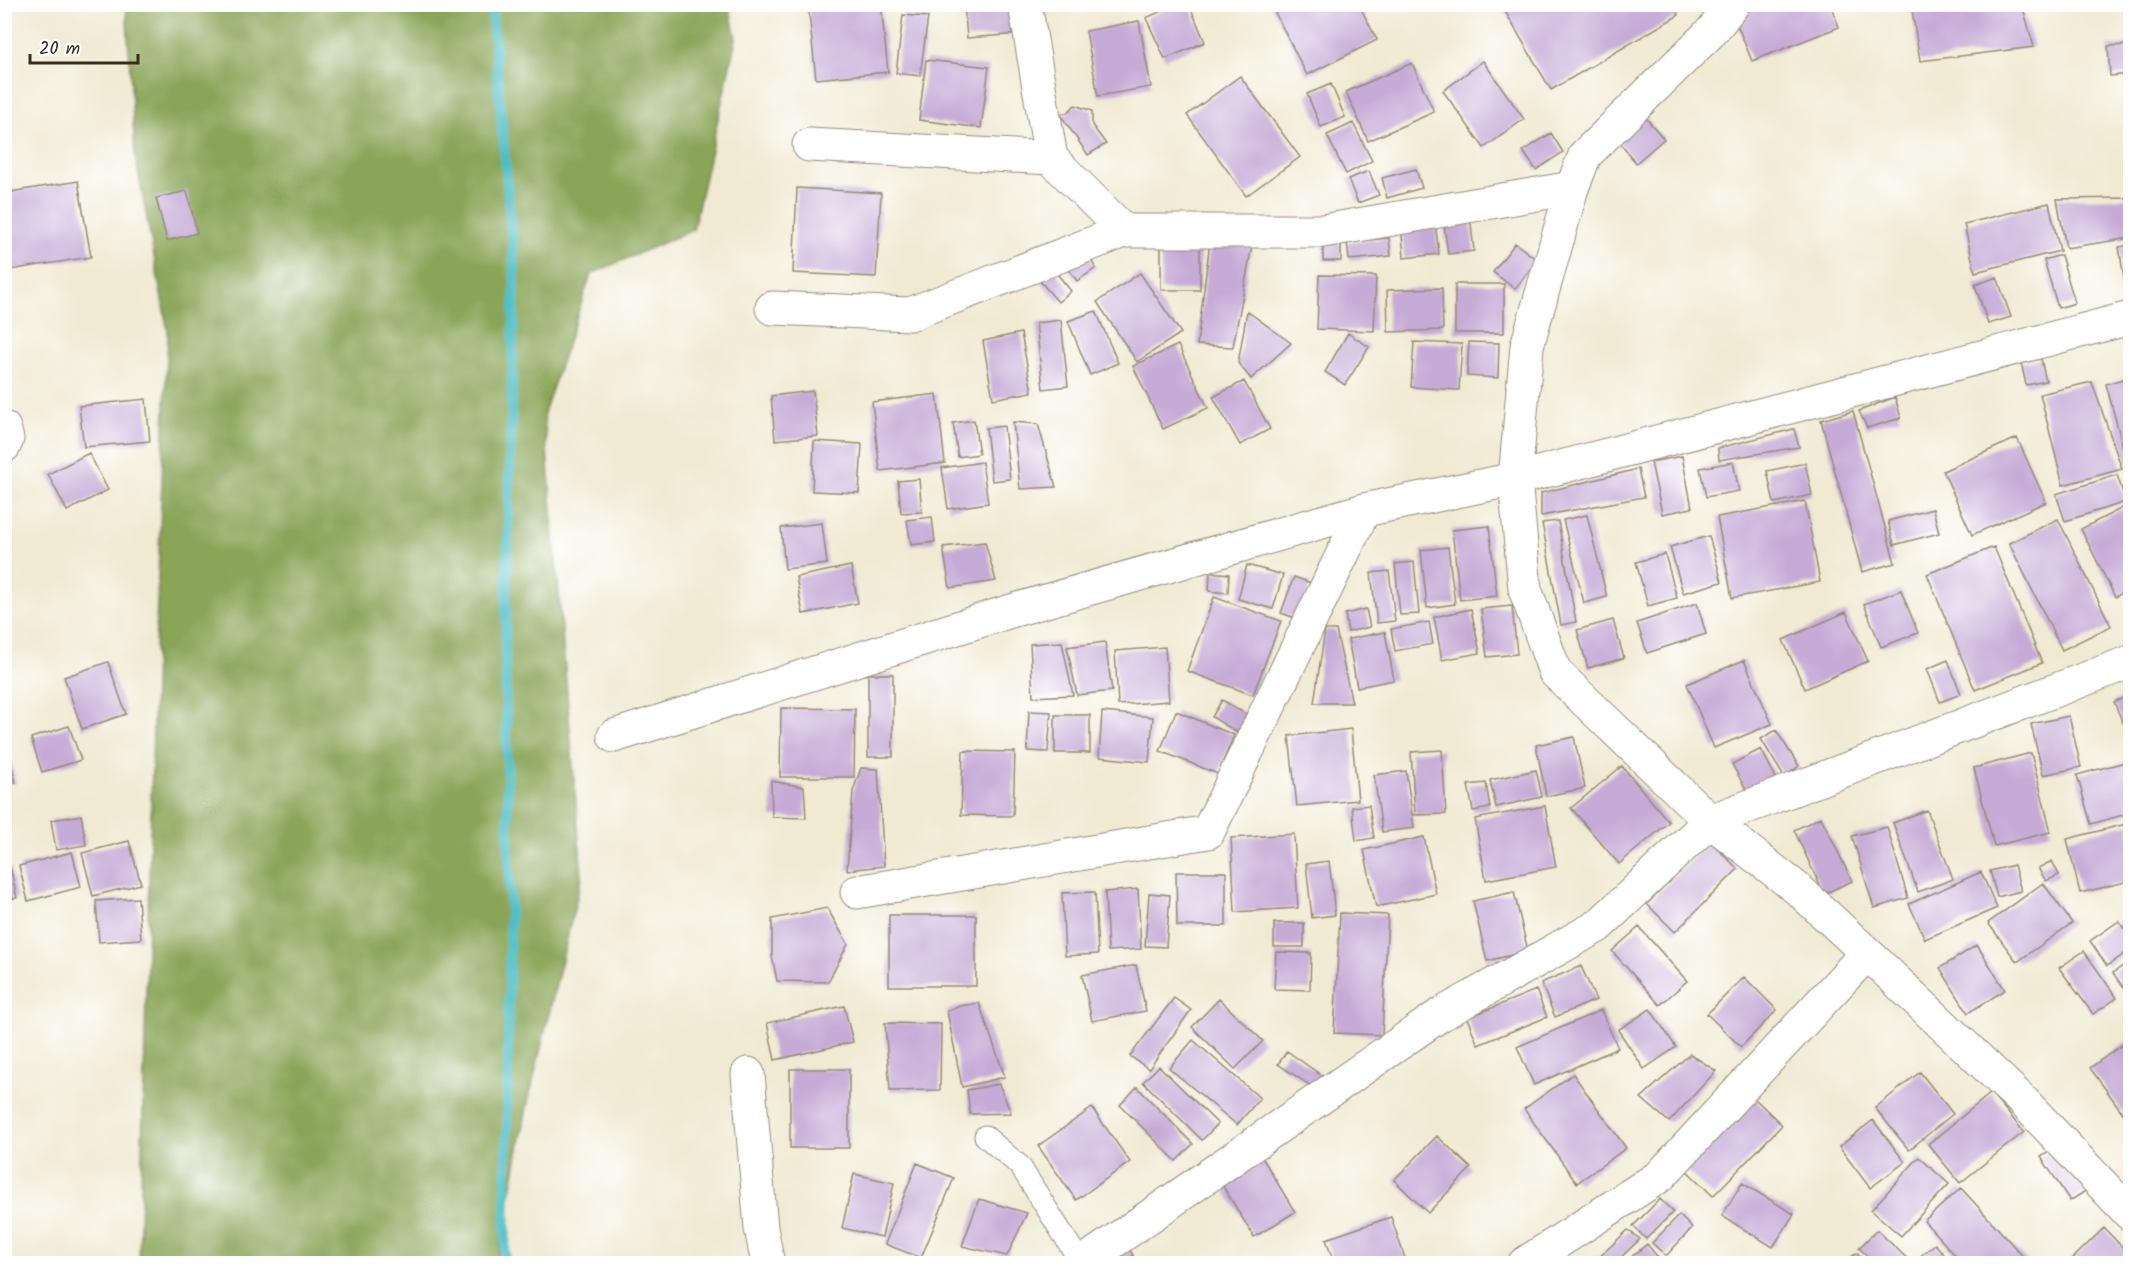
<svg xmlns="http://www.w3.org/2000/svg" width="2135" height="1268" font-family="Kalam,sans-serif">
	<rect width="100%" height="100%" fill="#fff"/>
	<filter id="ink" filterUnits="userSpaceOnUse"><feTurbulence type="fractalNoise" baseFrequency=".0167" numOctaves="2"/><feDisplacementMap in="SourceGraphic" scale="12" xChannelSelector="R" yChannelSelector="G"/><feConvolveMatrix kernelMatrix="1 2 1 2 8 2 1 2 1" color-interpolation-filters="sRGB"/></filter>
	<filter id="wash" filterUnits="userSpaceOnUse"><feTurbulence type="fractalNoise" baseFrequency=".008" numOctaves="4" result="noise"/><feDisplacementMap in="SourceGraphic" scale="24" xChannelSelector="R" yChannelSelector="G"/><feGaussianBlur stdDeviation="1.35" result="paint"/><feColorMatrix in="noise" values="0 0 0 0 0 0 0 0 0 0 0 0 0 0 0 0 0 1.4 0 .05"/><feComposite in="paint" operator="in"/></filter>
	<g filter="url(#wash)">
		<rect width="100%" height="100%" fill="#f0ead3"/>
		<path fill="#8aa558" stroke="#62683b" stroke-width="1.5" d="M126 5H729L736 39 693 230 591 274 544 413 582 876 528 1102 497 1263H139L155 651 168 332 135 154Z"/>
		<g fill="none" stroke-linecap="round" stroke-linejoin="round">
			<path stroke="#4ebdc4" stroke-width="10" d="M491 4 515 271 505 651 510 909 505 1264"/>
		</g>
		<g id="blocks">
			<path fill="#c6abd7" d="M808 4H881L888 72 816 79Z
				M964 4H1018L1020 34 967 38Z
				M1177 4H1189L1205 42 1165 59 1146 18Z
				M1509 4H1673L1679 15 1551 90 1503 8Z
				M1760 4H1830L1839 27 1752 61 1733 15Z
				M1911 4H2022L2034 47 1920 61Z
				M1271 5H1359L1377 40 1307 75Z
				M903 15 928 17 920 76 896 73Z
				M1139 21 1151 87 1098 96 1086 31Z
				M2130 45V74L2110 76 2108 46Z
				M926 60 989 67 981 128 919 120Z
				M1483 61 1524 119 1484 148 1443 91Z
				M1412 63 1434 112 1368 141 1346 92Z
				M1240 76 1300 157 1246 196 1187 115Z
				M1331 84 1345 117 1321 127 1307 94Z
				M1075 105 1092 111V125L1106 144 1088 155 1060 114 1067 113Z
				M1646 118 1664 139 1636 163 1618 141Z
				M1353 123 1372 161 1346 174 1327 135Z
				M1551 133 1563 152 1536 170 1523 151Z
				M1416 169 1422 188 1387 198 1382 178Z
				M1369 171 1379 195 1358 203 1348 179Z
				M78 181 91 257 10 270 4 236V193Z
				M797 188 881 193 876 277 793 273Z
				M187 191 197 233 167 241 156 198Z
				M2130 198V238L2066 248 2057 199Z
				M2049 203 2060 251 1975 272 1964 224Z
				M1470 215 1474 251 1448 254 1443 218Z
				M1435 221 1439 254 1404 258 1401 224Z
				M1389 238 1391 256 1349 260 1347 242Z
				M1210 241 1252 246 1233 347 1197 345Z
				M1323 242H1341V261H1323Z
				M1515 243 1537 260 1515 289 1493 272Z
				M1161 245H1200V290H1161Z
				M2130 245V285H2125L2119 247Z
				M1083 248 1096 268 1077 281 1063 261Z
				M2061 255 2075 303 2058 308 2044 260Z
				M1054 270 1071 291 1058 302 1040 281Z
				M1140 273 1181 333 1137 362 1097 302Z
				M1319 275 1376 276 1374 331 1317 329Z
				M1997 277 2011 317 1988 324 1975 285Z
				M1455 284H1504V333H1455Z
				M1442 288 1443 330 1388 332 1387 290Z
				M1096 311 1118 363 1090 375 1068 321Z
				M1247 311 1291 343 1251 379 1238 363Z
				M1061 320 1068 386 1043 389 1036 323Z
				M1021 333 1032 392 993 399 983 341Z
				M1348 333 1369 347 1345 385 1325 372Z
				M1414 342 1462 344 1459 390 1411 387Z
				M1469 342 1499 343 1498 378 1467 376Z
				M1178 345 1208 408 1163 429 1133 366Z
				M2041 359 2046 381 2026 385 2021 362Z
				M2130 377V466H2128L2106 384Z
				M1244 381 1270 429 1240 445 1213 397Z
				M2092 382 2122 469 2063 485 2040 394Z
				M813 391 818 436 775 440 771 396Z
				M937 394 945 463 880 471 872 402Z
				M1895 397 1901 418 1867 428 1859 411Z
				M146 399 150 441 84 447 79 406Z
				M1853 411 1895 563 1862 572 1821 420Z
				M974 420 979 454 958 457 953 423Z
				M1013 422 1038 424 1056 487 1020 489Z
				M1004 426 1010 479 992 481 986 428Z
				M1794 429 1799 447 1719 460 1718 448Z
				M2017 438 2046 502 1972 535 1943 471Z
				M814 441 862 444 859 493 812 491Z
				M89 453 108 490 67 511 48 474Z
				M1682 456 1692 508 1662 514 1651 462Z
				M982 462 988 503 948 509 942 468Z
				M1733 462 1739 491 1706 497 1700 468Z
				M1805 463 1812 495 1774 503 1767 471Z
				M1638 469 1644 497 1541 516V493Z
				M2117 475 2126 502 2065 521 2056 494Z
				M919 479 922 512 901 513 898 481Z
				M1805 501 1820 582 1732 598 1717 517Z
				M2130 504V589L2115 597 2081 529Z
				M1933 509 1939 533 1894 545 1888 521Z
				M1587 515 1607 597 1584 603 1563 520Z
				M932 517 935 542 911 545 907 520Z
				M2058 519 2111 626 2062 650 2009 543Z
				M1558 521 1576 622 1561 625 1542 523Z
				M822 523 827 564 785 569 781 528Z
				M1489 526 1497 596 1460 600 1452 530Z
				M1709 536 1722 582 1683 593 1670 547Z
				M985 542 996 581 950 588 943 547Z
				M1448 547 1455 604 1427 608 1421 550Z
				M1994 547 2042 663 1975 690 1927 574Z
				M1665 554 1677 598 1648 606 1636 562Z
				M1414 562 1419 614 1400 615 1395 564Z
				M1247 565 1283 575 1273 609 1238 599Z
				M851 566 858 603 803 614 796 577Z
				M1389 571 1395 621 1377 623 1371 573Z
				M1210 572 1229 574 1228 593 1209 591Z
				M1294 577 1311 583 1298 619 1281 613Z
				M1901 590 1918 633 1881 647 1864 604Z
				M1214 597 1281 621 1253 695 1187 671Z
				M1697 603 1706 634 1647 653 1637 623Z
				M1512 606 1517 654 1487 657 1481 609Z
				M1366 609 1370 627 1348 632 1345 614Z
				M1471 609 1480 653 1442 660 1434 617Z
				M1846 612 1868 661 1805 689 1783 640Z
				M1613 620 1624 658 1588 668 1577 630Z
				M1429 622 1433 644 1395 651 1391 629Z
				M1325 630H1336L1352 703H1314Z
				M1385 632 1394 680 1357 687 1348 639Z
				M1062 642 1073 695 1033 697 1030 644Z
				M1105 642 1112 691 1077 695 1067 647Z
				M1165 647 1169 701 1118 705 1115 651Z
				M1744 660 1772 724 1714 748 1687 684Z
				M1948 660 1961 694 1940 702 1927 669Z
				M108 662 126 714 82 729 64 677Z
				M868 674H893V757H868Z
				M2130 695V720L2123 723 2114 702Z
				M1222 700 1256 720 1246 738 1212 717Z
				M781 708 855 709 854 777H780Z
				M1029 711 1051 712 1048 752 1027 751Z
				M1176 711 1234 735 1218 774 1160 751Z
				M1102 712 1153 717 1149 762 1099 757Z
				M1055 715H1090V753H1055Z
				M2069 716 2081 767 2043 775 2031 724Z
				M69 726 81 760 42 772 31 738Z
				M1351 729 1358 800 1297 806 1289 736Z
				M1776 730 1799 766 1784 777 1761 739Z
				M4 733 16 783 4 785Z
				M1574 737 1585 788 1546 796 1536 745Z
				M1761 749 1777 780 1749 795 1732 764Z
				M1442 750 1446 814 1415 815 1411 752Z
				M963 751 1015 752 1013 816 961 815Z
				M2031 753 2051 832 1994 846 1974 768Z
				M2125 762 2130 783V813L2091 824 2077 775Z
				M1622 766 1669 822 1619 864 1571 808Z
				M861 768 878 769 884 866 847 870 853 791Z
				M1536 770 1542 797 1496 807 1490 780Z
				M1406 771 1414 828 1382 832 1374 775Z
				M771 781 804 787 806 818 772 817Z
				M1486 783 1490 808 1473 811 1468 785Z
				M1369 805 1374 838 1356 841 1352 807Z
				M1545 806 1556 867 1486 880 1475 819Z
				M1927 810 1953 879 1918 892 1893 823Z
				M81 815 86 845 56 850 51 820Z
				M1821 817 1852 881 1824 894 1794 830Z
				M2130 823V881L2080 893 2067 839Z
				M1887 827 1908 898 1874 908 1852 836Z
				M1294 834 1298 908 1235 912 1231 838Z
				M1424 837 1436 894 1376 907 1364 850Z
				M129 841 141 884 93 896 82 853Z
				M1710 841 1738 869 1675 932 1647 904Z
				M72 852 81 887 28 901 19 866Z
				M1329 861 1335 915 1312 918 1306 864Z
				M2052 861 2059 875 2046 881 2038 868Z
				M2014 865 2021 891 1997 897 1990 871Z
				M10 866 17 898 4 900V868Z
				M1176 872H1226V926H1177Z
				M1981 872 1997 908 1925 939 1909 904Z
				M2043 883 2072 923 2017 962 1988 923Z
				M1138 889 1141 949 1108 951 1105 892Z
				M1095 892 1098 954 1065 956 1062 893Z
				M1514 892 1528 951 1487 961 1473 901Z
				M1149 893 1170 895 1166 947 1145 946Z
				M138 898 141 939 99 942 96 901Z
				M827 908 848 944 828 982 777 981 772 956V919Z
				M1340 913 1388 915 1382 1035 1334 1033Z
				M889 915H976V986H889Z
				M2119 921 2130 938V950L2107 966 2090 941Z
				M1274 923H1304V947H1274Z
				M1639 927 1687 981 1660 1005 1612 951Z
				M1977 945 2005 990 1968 1013 1940 968Z
				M2084 951 2117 998 2093 1014 2059 968Z
				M1276 952 1311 953 1310 990 1274 989Z
				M2130 961V997L2113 973Z
				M1136 965 1146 1011 1092 1021 1082 975Z
				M1581 966 1596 1000 1555 1017 1541 983Z
				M1744 977 1777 1010 1741 1047 1707 1014Z
				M1536 990 1547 1017 1478 1045 1467 1018Z
				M1174 998 1191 1010 1149 1069 1130 1056Z
				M1219 999 1263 1041 1235 1069 1192 1027Z
				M979 1003 1005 1077 962 1087 947 1011 960 1006Z
				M844 1006 853 1042 775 1060 767 1023Z
				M1650 1009 1676 1047 1644 1069 1618 1030Z
				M1601 1010 1618 1048 1534 1085 1517 1047Z
				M885 1023 941 1024 940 1090 890 1091Z
				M2130 1039V1111L2125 1116 2090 1068Z
				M1193 1040 1260 1098 1237 1125 1169 1068Z
				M1287 1051 1325 1078 1317 1090 1278 1064Z
				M1690 1054 1716 1071 1669 1122 1641 1098Z
				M1159 1066 1218 1124 1202 1140 1143 1082Z
				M790 1069H849V1148H790Z
				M1920 1072 1953 1114 1909 1150 1875 1108Z
				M1573 1074 1626 1148 1577 1183 1524 1109Z
				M999 1084 1011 1113 970 1114 967 1090Z
				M1137 1087 1193 1144 1176 1161 1120 1105Z
				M1991 1093 2024 1132 1960 1183 1928 1144Z
				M1751 1095 1782 1125 1713 1196 1682 1166Z
				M1092 1108 1130 1162 1076 1200 1038 1146Z
				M1873 1120 1905 1162 1870 1188 1839 1147Z
				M1437 1136 1471 1168 1428 1213 1394 1180Z
				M2058 1146 2087 1190 2070 1201 2041 1157Z
				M1260 1154 1295 1212 1254 1237 1219 1180Z
				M1919 1157 1949 1184 1901 1236 1871 1210Z
				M917 1163 954 1178 921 1258 885 1244Z
				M854 1174 894 1183 882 1237 842 1228Z
				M1742 1183 1794 1214 1773 1247 1722 1216Z
				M1961 1188 2030 1264H1963L1924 1221Z
				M979 1199 1027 1213 1007 1256 962 1246Z
				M1660 1199 1673 1212 1646 1239 1633 1226Z
				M1679 1215 1692 1228 1666 1256 1652 1243Z
				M1391 1217 1407 1264H1334L1326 1239Z
				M2104 1228 2130 1255V1264H2067Z
				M1628 1230 1640 1239 1614 1264H1592Z
				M1877 1230 1913 1264H1876L1859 1248Z
				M1647 1244 1662 1262 1661 1264H1623Z
				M1935 1244 1947 1258 1940 1264H1921L1917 1259Z
				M1128 1247 1138 1264H1101Z
				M1857 1253 1865 1264H1841Z"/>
		</g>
	</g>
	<g filter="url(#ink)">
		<use href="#blocks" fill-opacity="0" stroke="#968a78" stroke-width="1.5"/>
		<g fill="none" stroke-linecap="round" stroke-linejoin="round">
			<defs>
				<path id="service" d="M985 1136 1020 1166 1081 1263"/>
				<path id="minor" d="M1025 4 1051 158
					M1733 4 1713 30 1585 155 1572 188 1527 346 1515 479 1525 589 1555 672 1710 821 1799 890 1867 953 2023 1101 2130 1214
					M809 145 1051 158 1124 231H1323L1572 188
					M772 308 910 314 1124 231
					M4 428 7 439 4 446
					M614 736 1011 611 1364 510 1515 479 2130 318
					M857 892 1208 832 1364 510
					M748 1074 761 1228 768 1264
					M1081 1264 1440 1015 1598 926 1710 821 2130 662
					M1524 1264 1660 1176 1867 953"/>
			</defs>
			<use href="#service" stroke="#968a78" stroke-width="23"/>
			<use href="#minor" stroke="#968a78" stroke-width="35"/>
			<use href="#service" stroke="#fff" stroke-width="21"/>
			<use href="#minor" stroke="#fff" stroke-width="33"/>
		</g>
	</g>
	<rect width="2135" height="1268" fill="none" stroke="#fff" stroke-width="24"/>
	<path d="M30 54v9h108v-9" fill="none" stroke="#3b2a1e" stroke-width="3"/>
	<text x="39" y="54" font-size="18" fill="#3b2a1e" stroke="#ffffff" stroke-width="4.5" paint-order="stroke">20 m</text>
</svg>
